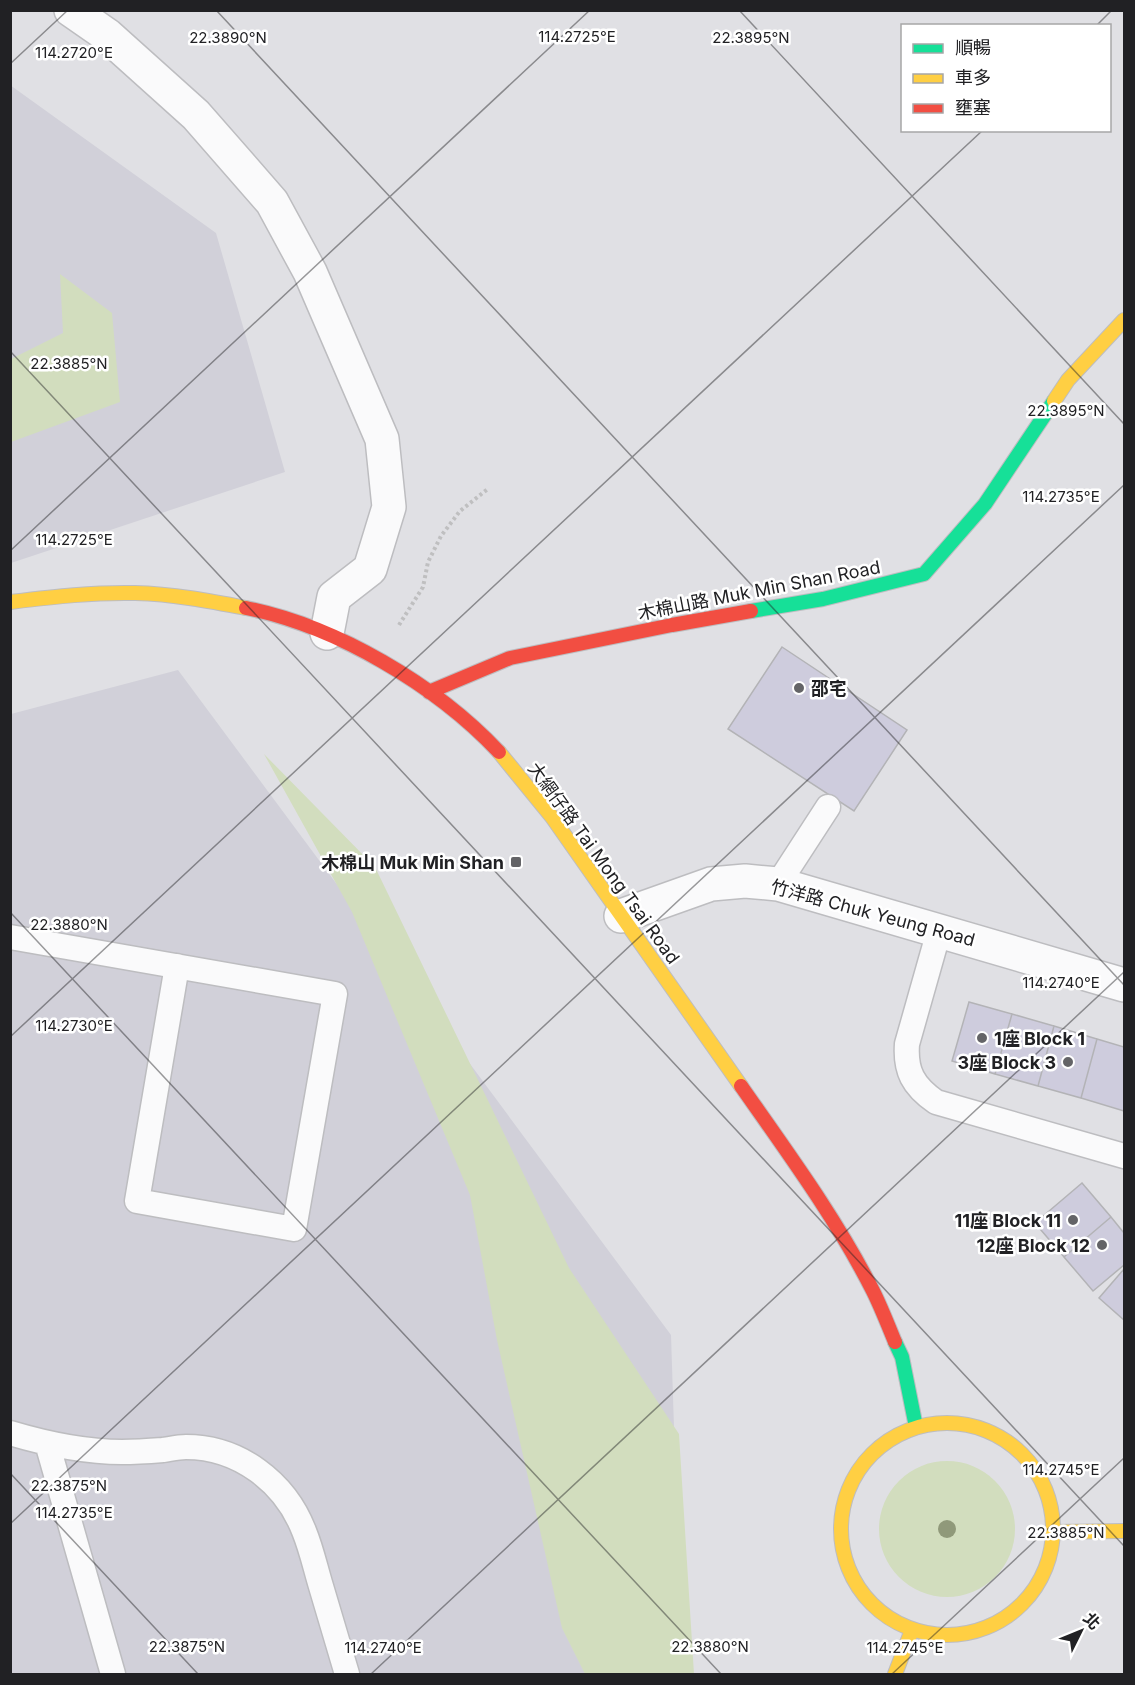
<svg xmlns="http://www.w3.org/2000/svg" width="1135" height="1685" font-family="Inter,'Noto Sans TC',sans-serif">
	<rect width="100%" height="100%" fill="#e0e0e4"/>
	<path fill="#d1d0d9" d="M10 85 216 233 285 472 11 563Z
		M178 670 671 1335 682 1674H11V714Z"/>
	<path fill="#d2ddbe" d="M60 274 112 313 120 402 11 442V359L63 333Z
		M264 754 375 867 569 1268 679 1434 694 1674H585L562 1628 497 1340 470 1195 352 912Z
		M879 1529a68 68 0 1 1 136 0a68 68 0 1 1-136 0Z"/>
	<path fill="#ceccdd" stroke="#b3b3b6" stroke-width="1.5" d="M782 647 907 730 854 811 728 729Z
		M969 1002 1012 1014 995 1074 952 1061Z
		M1012 1014 1054 1026 1038 1086 995 1074Z
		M1054 1026 1097 1039 1081 1098 1038 1086Z
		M1097 1039 1124 1047V1111L1081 1098Z
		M1082 1183 1111 1217 1064 1257 1035 1223Z
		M1111 1217 1124 1233V1265L1093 1291 1064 1257Z
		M1124 1269V1320L1099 1298Z"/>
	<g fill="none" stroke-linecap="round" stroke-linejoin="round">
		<defs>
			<path id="lane" d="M778 884 828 807
				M939 931 907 1044C905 1071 913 1086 936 1102L1124 1156
				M10 937 335 994 294 1229 137 1201 177 966
				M10 1433C47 1444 84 1452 122 1452 136 1452 150 1451 163 1450 170 1449 178 1447 186 1447 239 1447 285 1482 304 1531 311 1548 315 1566 320 1583 329 1614 338 1644 347 1674
				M47 1443 113 1674"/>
			<path id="street" d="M71 10 107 35 196 115 272 202 310 272 382 439 389 507 370 569 334 597 327 633
				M621 916 711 884 745 881 778 884 1124 985"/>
			<path id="fast" d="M751 611 823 599 924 574 985 504 1054 401
				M895 1342 902 1357 916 1427"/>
			<path id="slow" d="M1054 401 1068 380 1124 320
				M10 602C52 597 93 592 135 593 173 594 210 601 246 608
				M499 752 552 817 741 1086
				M841 1529a106 106 0 1 1 212 0a106 106 0 1 1-212 0Z
				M1054 1532 1124 1531
				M895 1674 912 1630"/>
			<path id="jam" d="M246 608C336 626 436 685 499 752
				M429 692 510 658 672 625 751 611
				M741 1086C787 1152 836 1218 873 1291 881 1307 888 1325 895 1342"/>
		</defs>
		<use href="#lane" stroke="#bdbdc0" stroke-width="27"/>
		<use href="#street" stroke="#bdbdc0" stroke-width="36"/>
		<use href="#fast" stroke="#bdbdc0" stroke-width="16"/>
		<use href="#slow" stroke="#bdbdc0" stroke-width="16"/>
		<use href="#jam" stroke="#bdbdc0" stroke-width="16"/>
		<path stroke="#bfbfc0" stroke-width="4" stroke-dasharray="3 3" stroke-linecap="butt" d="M399 625 423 587 428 562 441 536 460 511 489 488"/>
		<use href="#lane" stroke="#fafafb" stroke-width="24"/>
		<use href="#street" stroke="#fafafb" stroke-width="33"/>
		<use href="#fast" stroke="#16e098" stroke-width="14"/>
		<use href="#slow" stroke="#ffcf43" stroke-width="14"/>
		<use href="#jam" stroke="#f24e42" stroke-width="14"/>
	</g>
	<circle fill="#90997a" cx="947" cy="1529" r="9"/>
	<path fill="none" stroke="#212124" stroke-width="1.5" stroke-opacity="0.45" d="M216 10 1124 985M739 10 1124 424M1096 26 1112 10M10 64 68 10M10 351 1124 1546M10 551 590 10M10 912 721 1674M10 1037 983 130M10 1473 198 1674M10 1524 1124 485M371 1674 1124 972M892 1674 1124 1458"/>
	<g fill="#646467" stroke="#fff" stroke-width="2">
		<circle cx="799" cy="688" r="6"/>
		<rect x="510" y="856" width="12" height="12" rx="3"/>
		<circle cx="982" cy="1038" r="6"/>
		<circle cx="1068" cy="1062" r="6"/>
		<circle cx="1073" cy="1220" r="6"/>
		<circle cx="1102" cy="1245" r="6"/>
	</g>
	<g text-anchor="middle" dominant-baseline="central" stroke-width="5" stroke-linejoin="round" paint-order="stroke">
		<g font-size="18" fill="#212124" stroke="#fff">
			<text transform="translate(759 590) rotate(-11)">木棉山路 Muk Min Shan Road</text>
			<text transform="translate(604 863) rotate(54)">大網仔路 Tai Mong Tsai Road</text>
			<text transform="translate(873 913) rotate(15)">竹洋路 Chuk Yeung Road</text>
		</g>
		<g font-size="18" font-weight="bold" fill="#212124" stroke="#fff" text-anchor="end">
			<text x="811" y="688" text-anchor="start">邵宅</text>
			<text x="504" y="862">木棉山 Muk Min Shan</text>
			<text x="994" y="1038" text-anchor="start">1座 Block 1</text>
			<text x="1056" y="1062">3座 Block 3</text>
			<text x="1061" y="1220">11座 Block 11</text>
			<text x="1090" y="1245">12座 Block 12</text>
		</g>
	</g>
	<g font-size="15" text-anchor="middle" fill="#212124" stroke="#fff" stroke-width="5" stroke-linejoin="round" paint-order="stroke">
		<text x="577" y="42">114.2725°E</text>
		<text x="228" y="43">22.3890°N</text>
		<text x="751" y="43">22.3895°N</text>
		<text x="74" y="58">114.2720°E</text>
		<text x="69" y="369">22.3885°N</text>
		<text x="1066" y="416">22.3895°N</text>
		<text x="1061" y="502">114.2735°E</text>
		<text x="74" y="545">114.2725°E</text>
		<text x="69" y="930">22.3880°N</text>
		<text x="1061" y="988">114.2740°E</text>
		<text x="74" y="1031">114.2730°E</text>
		<text x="1061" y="1475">114.2745°E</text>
		<text x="69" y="1491">22.3875°N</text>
		<text x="74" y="1518">114.2735°E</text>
		<text x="1066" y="1538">22.3885°N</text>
		<text x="187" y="1652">22.3875°N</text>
		<text x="710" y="1652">22.3880°N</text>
		<text x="383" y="1653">114.2740°E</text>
		<text x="905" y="1653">114.2745°E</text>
	</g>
	<rect width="1135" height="1685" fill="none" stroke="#212124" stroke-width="24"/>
	<rect x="901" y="24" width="210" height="108" fill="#ffffff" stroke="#a6a6a7" stroke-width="1.5"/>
	<rect x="913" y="44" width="30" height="9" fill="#16e098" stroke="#a6a6a7" stroke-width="1.5"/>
	<text x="955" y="54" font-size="18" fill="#212124">順暢</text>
	<rect x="913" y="74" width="30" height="9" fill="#ffcf43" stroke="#a6a6a7" stroke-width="1.5"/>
	<text x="955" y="84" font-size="18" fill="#212124">車多</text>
	<rect x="913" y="104" width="30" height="9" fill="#f24e42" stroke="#a6a6a7" stroke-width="1.5"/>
	<text x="955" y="114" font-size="18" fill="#212124">壅塞</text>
	<g transform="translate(1081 1631) rotate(47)" stroke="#ffffff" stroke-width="4.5" paint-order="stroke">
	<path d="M0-4.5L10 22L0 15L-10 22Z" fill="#212124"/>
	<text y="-9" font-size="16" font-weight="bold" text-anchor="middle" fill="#212124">北</text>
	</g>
</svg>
